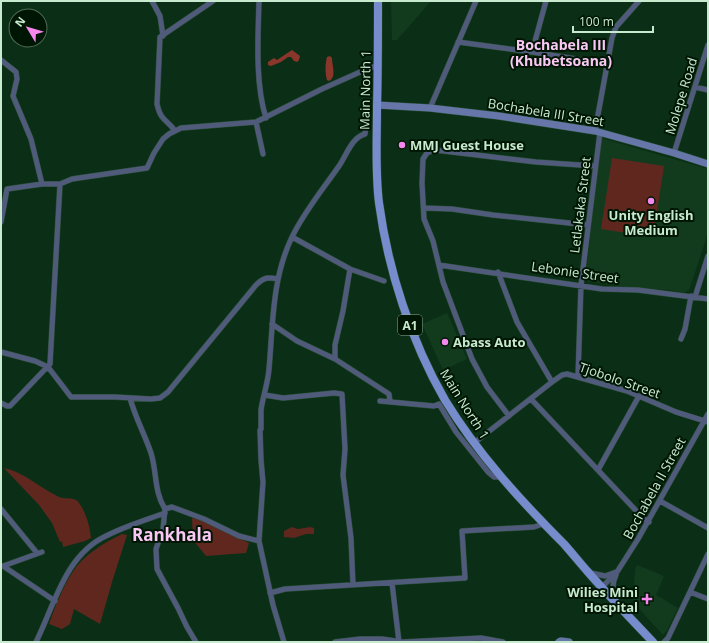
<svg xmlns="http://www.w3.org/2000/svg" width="709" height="643" font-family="'Open Sans',sans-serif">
	<rect width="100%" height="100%" fill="#0a2f16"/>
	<path fill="#123b1e" d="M391 1H431L397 40H392Z
		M601 138 708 169V233L689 290 684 293 668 290 628 287 585 281Z
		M447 313 467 359 443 370 422 324Z
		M637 565 664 576 656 595 678 608 667 630 663 635 633 602 635 569Z"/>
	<path fill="#60271f" d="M612 158 664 166 653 237 601 229Z
		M4 468C24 472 40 488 59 497 66 500 75 496 79 503 86 512 90 527 91 538L85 541 63 547 62 541 60 542 52 523 39 505Z
		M192 518 200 520 249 543 246 553 206 556 193 540Z
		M292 527 298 529 310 527 314 528V534H306L294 538 284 537V531Z
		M122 534 127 535 112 582 100 624 74 609 70 624 62 629 49 624C55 607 62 589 72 573 83 555 104 543 122 534Z"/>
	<path fill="#8b362a" d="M292 50 300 56 299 60 297 62 294 61 291 57H288L281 62 271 66 268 65V62L274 58 277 60Z
		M330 56 332 58C332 66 337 77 329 81L327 80C325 74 325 64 327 57Z"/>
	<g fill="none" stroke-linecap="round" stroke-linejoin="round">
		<defs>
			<path id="street" d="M152 1 160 16 163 36
				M259 1C258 37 255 84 266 118
				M458 42 532 52 608 64
				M532 52 546 1
				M1 60 16 72 17 79 13 96 31 139 42 184
				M695 87 708 90
				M430 108 476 1
				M256 122 263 154
				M175 131C167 119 161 122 157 104L160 37 213 1
				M595 131 612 38 616 27 639 1
				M674 153 708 45
				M424 208 452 209 493 215 588 225
				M1 222 7 189 42 184H60L72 179 147 168 154 153 163 139 169 134 181 128 256 122 322 89 369 68 378 66
				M292 237 350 269 384 281
				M439 265 602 289 638 290 708 299
				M498 272 517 322 552 382
				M695 297 708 256
				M272 324 297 341 335 359 389 394 390 401
				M681 339 685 329 691 296
				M1 352 35 361 48 367 71 397H115L151 399 160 398 168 392 256 285C264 277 268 277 278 279
				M335 359V345L343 311 350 269
				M578 376 581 285 600 132
				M265 395 283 398 334 393 342 394 345 449 343 475 351 538 353 585
				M130 398C135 417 145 435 151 453 157 472 154 492 165 509L163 529 156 549 157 569 178 608 187 627 196 642
				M531 399 642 517 649 522
				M380 401 434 406 439 404 456 432 488 472 494 477H500
				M1 403 7 406H10L50 364 60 184
				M509 416 487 387 472 359 443 282 433 241 424 219 422 183 423 159 427 153 435 150 536 162 595 166
				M474 443 552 382 562 375 567 374 627 391 676 412 708 422
				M598 470 639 396
				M660 501 708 528
				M1 509 37 553
				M165 509 172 507 204 519 239 536 259 541
				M1 566H3L55 601
				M3 566 42 552
				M591 573 605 576 616 572
				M392 583 399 642
				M602 587 617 572 638 539 708 414
				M690 592 708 599
				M270 593 285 589 465 578 462 531 534 527 543 524
				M615 600C612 591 612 583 616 575
				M36 642C55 604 65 554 108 535 126 526 146 520 165 513
				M284 642 273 605 259 541 263 482 261 460 260 430 261 429C261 423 261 416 261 410 263 396 268 383 269 369 273 324 272 278 292 237 304 212 323 189 339 166 346 156 352 137 365 134L367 117
				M335 642 360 639H382L403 642 481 638 503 642
				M664 642 668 638 708 554"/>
			<path id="secondary" d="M377 105 430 108 499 116 595 131 674 153 708 164
				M559 642 561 641 569 642"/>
			<path id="primary" d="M378 1C378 36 378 72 377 107 377 139 375 171 379 203 388 270 411 341 445 400 478 454 520 500 564 544 572 553 580 563 588 572 609 596 631 619 653 642"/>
		</defs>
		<use href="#street" stroke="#284d33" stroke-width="6"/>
		<use href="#secondary" stroke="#284d33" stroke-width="8"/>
		<use href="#primary" stroke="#284d33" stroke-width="9"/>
		<use href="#street" stroke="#505a7a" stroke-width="5"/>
		<use href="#secondary" stroke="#6676a9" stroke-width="7"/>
		<use href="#primary" stroke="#778ccd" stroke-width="8"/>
	</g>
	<g fill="#f688ed" stroke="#001604" stroke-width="1.5">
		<circle cx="402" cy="145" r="4"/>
		<circle cx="651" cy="201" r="4"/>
		<circle cx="445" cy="342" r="4"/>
		<path d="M645 593h4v4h4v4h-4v4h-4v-4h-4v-4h4z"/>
	</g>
	<g text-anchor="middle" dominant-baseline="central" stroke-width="4" stroke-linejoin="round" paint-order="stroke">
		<rect fill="#001604" stroke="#8caa91" stroke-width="1" x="398" y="315" width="24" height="20" rx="3"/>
		<g font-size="12" font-weight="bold" fill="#c8eace">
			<text x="410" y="325">A1</text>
		</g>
		<g font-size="13" fill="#c8eace" stroke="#001604">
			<text transform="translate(365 90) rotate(-89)">Main North 1</text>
			<text transform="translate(681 96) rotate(-73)">Molepe Road</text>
			<text transform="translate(546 112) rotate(9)">Bochabela III Street</text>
			<text transform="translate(580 205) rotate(-83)">Letlakaka Street</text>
			<text transform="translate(575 272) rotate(8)">Lebonie Street</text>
			<text transform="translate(620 380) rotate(19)">Tjobolo Street</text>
			<text transform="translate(465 404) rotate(58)">Main North 1</text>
			<text transform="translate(654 488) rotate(-61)">Bochabela II Street</text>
		</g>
		<g font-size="13" font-weight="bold" fill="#c8eace" stroke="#001604" text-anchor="start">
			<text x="410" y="145">MMJ Guest House</text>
			<text x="651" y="215" text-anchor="middle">Unity English<tspan x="651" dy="15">Medium</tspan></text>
			<text x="453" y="342">Abass Auto</text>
			<text x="638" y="592" text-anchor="end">Wilies Mini<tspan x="638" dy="15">Hospital</tspan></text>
		</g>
		<g font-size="14" font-weight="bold" fill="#fac8f4" stroke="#001604">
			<text x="561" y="44">Bochabela III<tspan x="561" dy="16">(Khubetsoana)</tspan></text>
		</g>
		<g font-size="17" font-weight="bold" fill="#fac8f4" stroke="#001604">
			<text x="172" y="534">Rankhala</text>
		</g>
	</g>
	<rect width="709" height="643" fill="none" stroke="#c8eace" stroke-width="4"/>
	<g transform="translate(28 28) rotate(308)"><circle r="19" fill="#001604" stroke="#506b55"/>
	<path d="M0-3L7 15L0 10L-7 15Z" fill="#f688ed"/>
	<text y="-6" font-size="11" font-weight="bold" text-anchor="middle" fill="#c8eace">N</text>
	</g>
	<path d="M573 26v6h80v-6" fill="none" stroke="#c8eace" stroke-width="2"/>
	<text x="579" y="26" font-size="12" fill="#c8eace" stroke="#001604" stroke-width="3" paint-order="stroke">100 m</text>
</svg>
